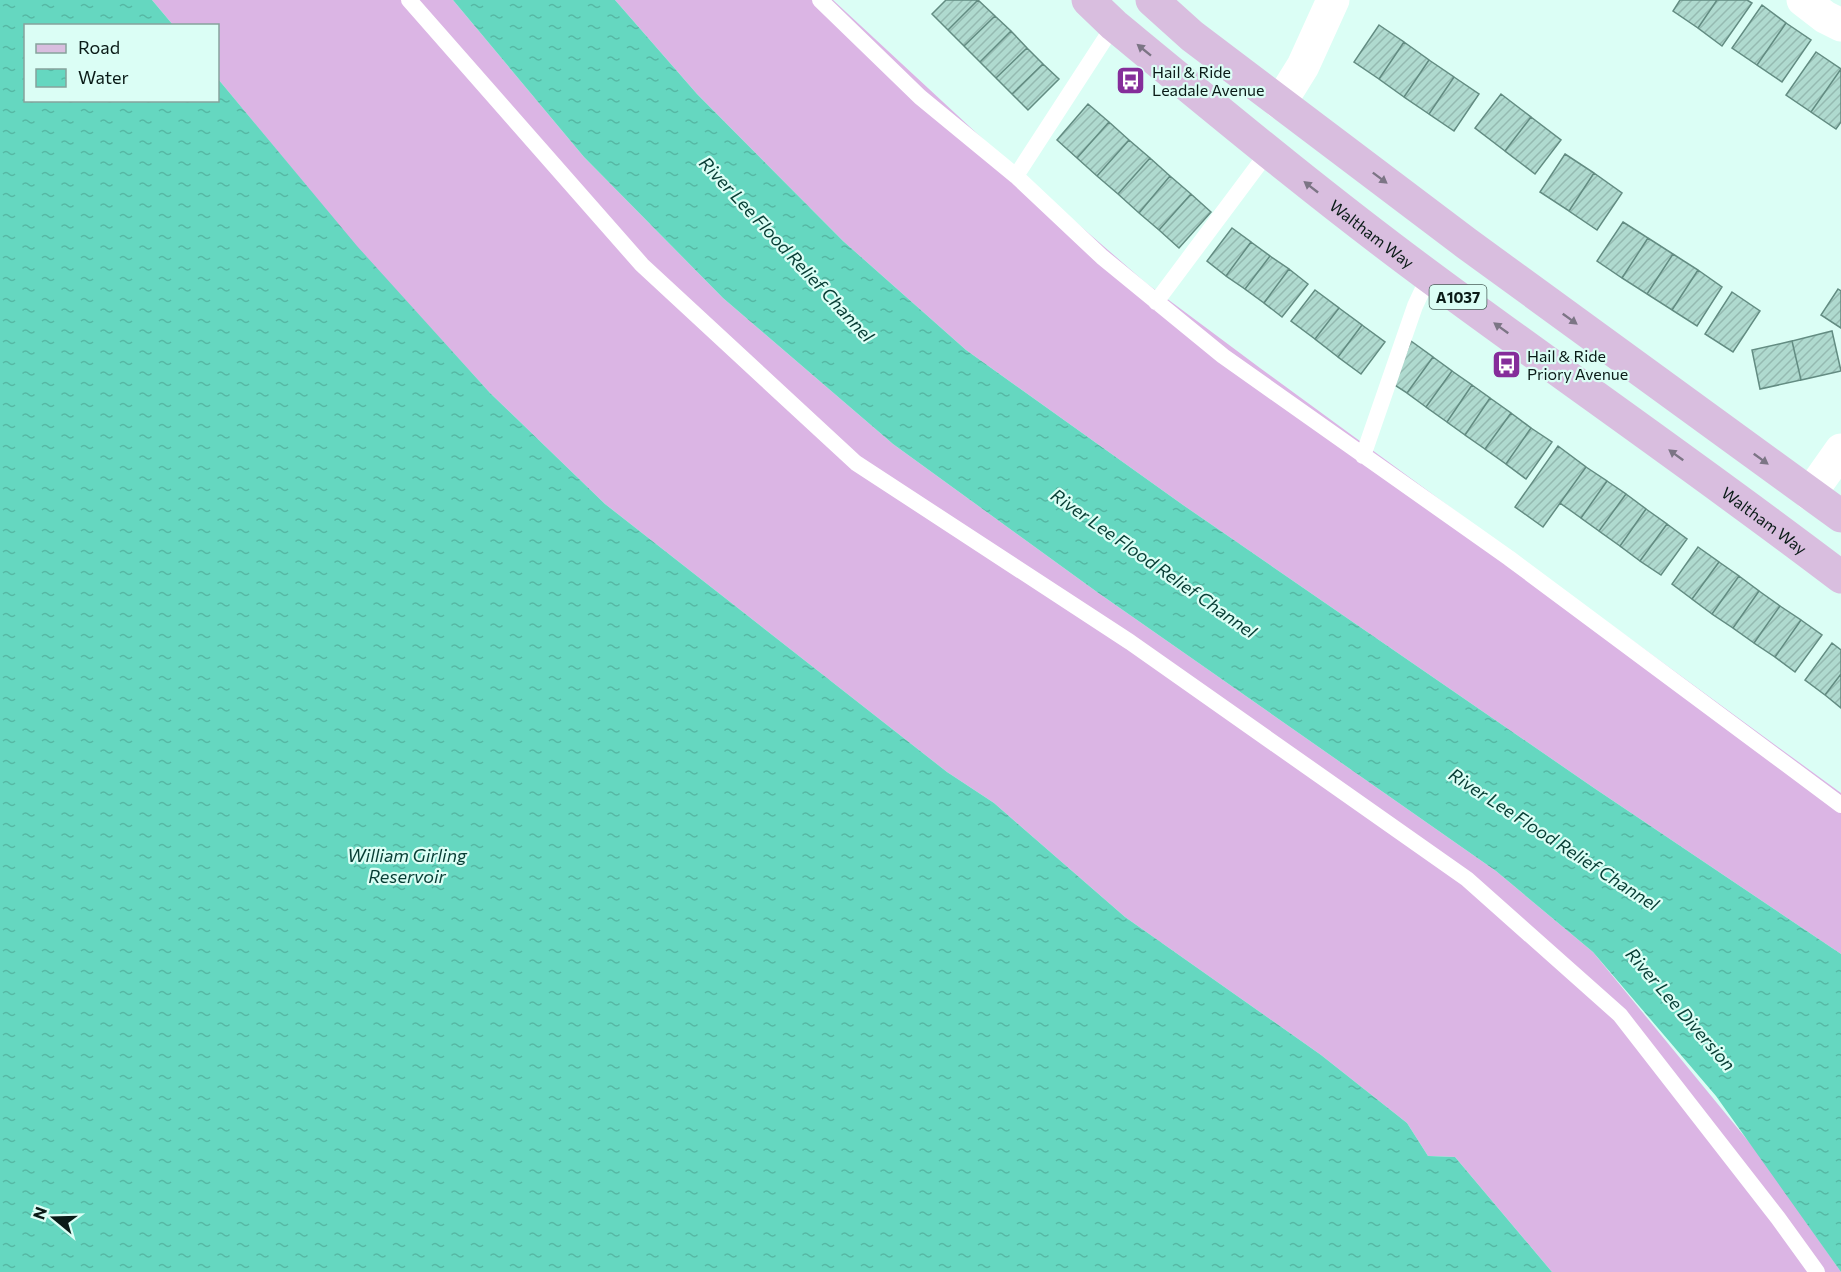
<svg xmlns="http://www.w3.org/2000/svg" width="1841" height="1272" font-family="Commissioner,sans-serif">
	<defs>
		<pattern id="water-ripples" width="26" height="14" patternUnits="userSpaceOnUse" patternTransform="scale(1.5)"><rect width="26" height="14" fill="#65d7c0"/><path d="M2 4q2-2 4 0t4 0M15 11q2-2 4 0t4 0" fill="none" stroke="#56b8a4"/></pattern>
		<pattern id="building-hatch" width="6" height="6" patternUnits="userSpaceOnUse" patternTransform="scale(1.5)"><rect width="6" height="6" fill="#afdacf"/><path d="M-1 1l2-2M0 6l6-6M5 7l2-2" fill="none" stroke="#95bab1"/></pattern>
	</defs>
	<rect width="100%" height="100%" fill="#dbfef5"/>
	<path fill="#dbb5e4" d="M152 0H453L584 157 723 298 893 444 1097 592 1496 871 1593 952 1758 1153 1841 1272H1552L1455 1157 1428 1156 1407 1123 1321 1055 1125 917 994 803 947 772 605 504 490 393 357 247 218 79V26L173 25Z
		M615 0H833L1025 178 1146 283 1260 368 1841 793V954L1594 788 1183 505 966 350 843 241 697 94Z"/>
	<path fill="url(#water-ripples)" d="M0 0H152L173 25 26 26V100H218V79L357 246 490 393 605 504 947 772 994 803 1125 917 1321 1055 1407 1123 1428 1156 1455 1157 1552 1272H0Z
		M453 0H615L697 94 843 241 966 350 1183 505 1594 788 1841 954V1272L1716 1096 1593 952 1496 871 1097 592 893 444 723 298 584 157Z"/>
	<path fill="url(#building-hatch)" stroke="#638c82" stroke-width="1.5" d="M946 0H978L948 30 932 14Z
		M978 0 995 16 964 46 948 30Z
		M1680 0H1717L1698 28 1673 11Z
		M1717 0H1747L1752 3 1722 46 1698 28Z
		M1762 5 1786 23 1757 65 1732 48Z
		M995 16 1011 31 980 62 964 46Z
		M1786 23 1811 40 1782 82 1757 65Z
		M1379 25 1404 42 1379 79 1354 62Z
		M1011 31 1027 48 996 78 980 62Z
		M1404 42 1429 60 1404 97 1379 79Z
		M1027 48 1043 64 1012 94 996 78Z
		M1816 52 1841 69 1811 112 1786 95Z
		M1429 60 1454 77 1429 114 1404 97Z
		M1043 64 1059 79 1028 110 1012 94Z
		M1841 69V122L1836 129 1811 112Z
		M1454 77 1479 94 1454 131 1429 114Z
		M1501 94 1531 117 1505 151 1475 128Z
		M1088 104 1109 122 1077 158 1057 140Z
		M1531 117 1561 140 1535 174 1505 151Z
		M1109 122 1129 140 1097 176 1077 158Z
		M1129 140 1150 158 1118 194 1097 176Z
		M1565 154 1594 173 1569 211 1540 192Z
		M1150 158 1170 176 1139 213 1118 194Z
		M1594 173 1622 193 1597 230 1569 211Z
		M1170 176 1191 194 1159 230 1139 213Z
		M1191 194 1211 212 1179 248 1159 230Z
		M1623 222 1648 238 1622 278 1597 261Z
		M1232 228 1251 242 1226 276 1207 261Z
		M1648 238 1673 254 1647 294 1622 278Z
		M1251 242 1270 256 1245 289 1226 276Z
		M1673 254 1698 270 1672 310 1647 294Z
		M1270 256 1289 269 1264 303 1245 289Z
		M1289 269 1308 284 1282 317 1264 303Z
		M1698 270 1722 287 1697 326 1672 310Z
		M1838 289 1841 291V328L1821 315Z
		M1315 290 1339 308 1315 339 1291 321Z
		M1732 292 1760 311 1733 352 1705 334Z
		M1339 308 1362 325 1338 357 1315 339Z
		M1362 325 1385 342 1361 374 1338 357Z
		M1832 331 1841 371 1801 380 1792 341Z
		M1411 341 1433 357 1407 393 1393 384Z
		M1792 341 1801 380 1760 389 1752 350Z
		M1433 357 1452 371 1426 407 1407 393Z
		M1452 371 1472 385 1447 422 1426 407Z
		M1472 385 1490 398 1465 435 1447 422Z
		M1490 398 1511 413 1485 449 1465 435Z
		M1511 413 1531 428 1506 464 1485 449Z
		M1531 428 1552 442 1526 479 1506 464Z
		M1558 446 1586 467 1543 527 1515 507Z
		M1586 467 1607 481 1581 518 1560 503Z
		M1607 481 1626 494 1599 531 1581 518Z
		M1626 494 1646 509 1620 546 1599 531Z
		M1646 509 1667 524 1640 561 1620 546Z
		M1667 524 1687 539 1661 575 1640 561Z
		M1698 547 1719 562 1692 599 1672 584Z
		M1719 562 1739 576 1712 614 1692 599Z
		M1739 576 1759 591 1733 628 1712 614Z
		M1759 591 1780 606 1754 643 1733 628Z
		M1780 606 1801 620 1775 657 1754 643Z
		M1801 620 1822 635 1795 672 1775 657Z
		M1832 643 1841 650V674L1825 695 1805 680Z
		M1841 674V708L1825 695Z"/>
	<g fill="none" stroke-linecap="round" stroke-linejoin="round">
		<path stroke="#fff" stroke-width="16" d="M409 0 642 265 856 463 1130 642 1467 879 1620 1015 1778 1218 1817 1272
			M820 0 920 97 1016 176 1102 257 1223 356 1509 558 1841 805
			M1016 176 1114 25
			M1156 302 1268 152
			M1363 456 1415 306 1429 276"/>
		<path stroke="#fff" stroke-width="33" d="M1803 0 1825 17 1841 25
			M1280 103 1303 66 1333 0
			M1810 494 1841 450"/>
		<g stroke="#d9bedf" stroke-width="33">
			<path id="s1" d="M1088 0 1114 25C1222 114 1329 203 1441 285 1574 383 1710 477 1841 577"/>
			<path d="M1152 0 1192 36 1466 243 1841 516"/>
		</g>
	</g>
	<defs><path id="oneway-solid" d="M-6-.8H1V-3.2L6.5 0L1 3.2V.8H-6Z" transform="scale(1.5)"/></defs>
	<g fill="#7c7585">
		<use href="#oneway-solid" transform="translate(1144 50) rotate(-141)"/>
		<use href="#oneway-solid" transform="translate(1380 178) rotate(37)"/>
		<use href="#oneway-solid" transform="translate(1311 187) rotate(-142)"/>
		<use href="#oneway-solid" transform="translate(1570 319) rotate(36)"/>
		<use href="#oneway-solid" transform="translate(1501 328) rotate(-144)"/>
		<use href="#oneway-solid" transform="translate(1676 455) rotate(-144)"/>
		<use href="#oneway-solid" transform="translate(1761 459) rotate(36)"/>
	</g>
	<defs>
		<symbol id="bus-square" viewBox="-11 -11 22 22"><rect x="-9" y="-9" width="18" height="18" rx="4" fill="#852d9a" stroke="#dbfef5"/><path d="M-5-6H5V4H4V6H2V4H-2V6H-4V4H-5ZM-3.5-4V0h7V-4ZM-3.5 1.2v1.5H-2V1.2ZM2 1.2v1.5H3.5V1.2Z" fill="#fff"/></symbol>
	</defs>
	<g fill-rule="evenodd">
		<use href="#bus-square" x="1114" y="64" width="33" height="33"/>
		<use href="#bus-square" x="1490" y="348" width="33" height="33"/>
	</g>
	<g text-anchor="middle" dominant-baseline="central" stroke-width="4.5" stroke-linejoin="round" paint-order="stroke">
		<rect fill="#dbfef5" stroke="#495f5a" stroke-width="1.5" x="1429.5" y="285" width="57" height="24" rx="4.5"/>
		<g font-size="15" font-weight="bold" fill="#0a1b17">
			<text x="1458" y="297">A1037</text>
		</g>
		<g font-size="16" fill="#0a1b17" stroke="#dbfef5" text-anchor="start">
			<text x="1152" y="71">Hail &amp; Ride<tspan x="1152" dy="18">Leadale Avenue</tspan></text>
			<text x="1527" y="355">Hail &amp; Ride<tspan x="1527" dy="18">Priory Avenue</tspan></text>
		</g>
		<g font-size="16" fill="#0a1b17" stroke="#dbfef5">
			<text stroke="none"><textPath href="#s1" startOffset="368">Waltham Way</textPath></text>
			<text stroke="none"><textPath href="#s1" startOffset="854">Waltham Way</textPath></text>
		</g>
		<g font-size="18" font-style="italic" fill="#073d34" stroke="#dbfef5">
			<text transform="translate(787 249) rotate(47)">River Lee Flood Relief Channel</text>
			<text transform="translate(1154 563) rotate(35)">River Lee Flood Relief Channel</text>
			<text transform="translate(1554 839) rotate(33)">River Lee Flood Relief Channel</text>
			<text x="407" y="855">William Girling<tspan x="407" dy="21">Reservoir</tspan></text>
			<text transform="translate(1681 1009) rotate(49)">River Lee Diversion</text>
		</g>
	</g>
	<rect x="24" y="24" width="195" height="78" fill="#dbfef5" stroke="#87a39c" stroke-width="1.5"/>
	<rect x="36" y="44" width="30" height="9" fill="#d9bedf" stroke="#87a39c" stroke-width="1.5"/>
	<text x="78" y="54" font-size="18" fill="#0a1b17">Road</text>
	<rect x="36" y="69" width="30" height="18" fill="url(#water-ripples)" stroke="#87a39c" stroke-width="1.5"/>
	<text x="78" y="84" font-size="18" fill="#0a1b17">Water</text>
	<g transform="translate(54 1218) rotate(289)" stroke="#dbfef5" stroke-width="4.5" paint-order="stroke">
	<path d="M0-4.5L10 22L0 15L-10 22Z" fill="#0a1b17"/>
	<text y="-9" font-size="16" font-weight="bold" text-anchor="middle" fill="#0a1b17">N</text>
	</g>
</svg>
